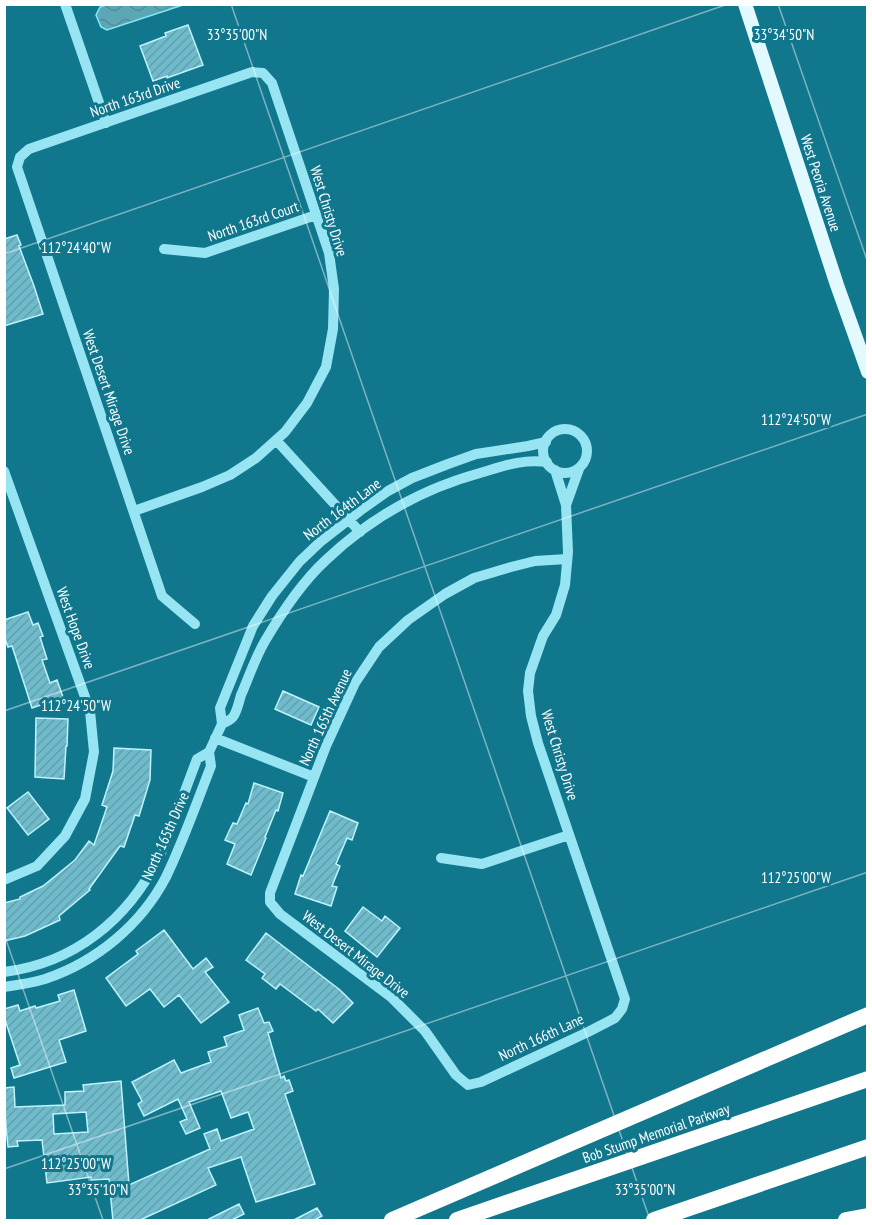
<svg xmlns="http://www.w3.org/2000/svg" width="872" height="1225" font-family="'PT Sans Narrow',sans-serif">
	<defs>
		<pattern id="water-waves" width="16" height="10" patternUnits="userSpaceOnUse" patternTransform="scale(1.5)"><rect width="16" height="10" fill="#5ca7b6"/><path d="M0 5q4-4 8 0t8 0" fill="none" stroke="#578c96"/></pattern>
		<pattern id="building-hatch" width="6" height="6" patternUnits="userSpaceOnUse" patternTransform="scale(1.5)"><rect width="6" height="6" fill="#6ebbcb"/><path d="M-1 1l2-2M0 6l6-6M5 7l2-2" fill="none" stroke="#669fab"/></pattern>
	</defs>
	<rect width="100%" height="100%" fill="#10778d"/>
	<path fill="url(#water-waves)" stroke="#88e6f6" stroke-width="1.5" d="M108 4H183V5L107 30 101 27 96 15 100 7Z"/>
	<path fill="url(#building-hatch)" stroke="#bef3fd" stroke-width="1.5" fill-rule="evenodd" d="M188 25 203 65 167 78V76L153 81 140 46 166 36 165 33Z
		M17 235 21 245 19 246 34 286 43 314 4 326V239Z
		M28 612 33 625 38 623 43 636 40 637 47 659 42 660 50 683 57 680 63 697 32 708 12 646 8 647 4 636V620Z
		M283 691 319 707 311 725 275 709Z
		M36 718 68 719 67 746H66L64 779 35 777Z
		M114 748 151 750 150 780 139 816 135 815 124 847 120 846 89 889 90 890 59 916 60 920 25 936 4 941V903L20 899V897L43 886 75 860 89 841 94 845 107 807 102 805 113 771Z
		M254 783 283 793 278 811 276 810 265 837 266 838 251 875 227 864 235 844 225 840 233 823 237 824 246 803 248 804Z
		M28 792 49 819 28 835 7 808Z
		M330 811 358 823 352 840 347 838 336 864 340 866 332 886 337 887 331 906 295 894 301 875 303 876Z
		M363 907 382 921 385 916 400 928 377 957 345 931Z
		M164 930 193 969 206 958 213 967 205 972 229 1002 201 1023 179 995 164 1007 150 989 126 1006 106 978 138 954 136 951Z
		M266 933 340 990 353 1003 333 1023 318 1009 316 1011 280 984 276 989 262 978 265 974 246 960Z
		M74 990 86 1031 59 1040 66 1062 14 1078 11 1068 20 1065 4 1017V1009L18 1005 20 1011 35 1006 36 1008 60 1001 58 995Z
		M258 1008 264 1023 269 1022 273 1031 268 1033 281 1078 284 1076 286 1081 289 1080 293 1091 285 1094 315 1184 256 1202 241 1157 208 1168 216 1185 138 1221H113L109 1179 91 1180V1177L47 1183 42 1140 17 1141 18 1146 8 1147 6 1127 4 1088 14 1087 15 1107 65 1105V1092L84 1091 83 1085 121 1081 129 1185 210 1149 204 1134 217 1129 221 1141 254 1129 248 1112 231 1118 221 1091 189 1102 200 1128 186 1134 180 1122 187 1119 178 1099 144 1116 138 1104 142 1101 132 1082 174 1060 181 1073 211 1062 208 1052 227 1046 224 1037 244 1030 239 1015ZM86 1112 88 1132 54 1134 53 1114Z
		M239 1204 244 1214 230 1221H205Z
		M317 1208 322 1216 313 1221H292Z"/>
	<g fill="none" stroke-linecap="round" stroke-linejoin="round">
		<path stroke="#97e4f2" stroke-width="10" d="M65 4 106 123
			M164 249 205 253 316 215
			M543 451a22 22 0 1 1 44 0a22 22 0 1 1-44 0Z
			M276 440 360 532
			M555 470 566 505 568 552 565 585 556 615 543 636 530 673 528 691 531 716 538 743 625 999 622 1009 615 1018 588 1032 481 1082 468 1085 456 1075 425 1031 391 997 280 914 270 902V893L326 746 355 683 379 647 408 620 445 594 474 578 511 567 535 561 567 559
			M4 471 90 711 94 752 85 799 65 836 37 866 4 880
			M566 505 579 469
			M134 511 202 487 230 475 256 458 285 432 307 403 326 367 333 329 334 289 329 253 272 83 263 73 252 72 29 149 20 157 17 167 162 596 195 624
			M222 724C225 722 231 720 233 717 237 712 239 702 241 695 249 677 255 658 265 641 282 612 301 583 326 560 369 519 422 489 480 473 504 466 521 459 547 462
			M215 738 314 777
			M441 858 482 864 569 835
			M4 972C75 963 128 919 159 857 165 846 168 834 173 823 181 802 189 780 197 759L209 752 222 724 220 708 253 626 272 596 300 561 320 542 361 510 388 491 412 478 448 464 476 454 528 446 546 442
			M4 987C18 985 32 983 45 979 96 962 141 925 166 877 183 842 197 802 211 766L209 752"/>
		<path stroke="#e2f9ff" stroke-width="14" d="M745 4 837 285 868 372"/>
		<path stroke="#fff" stroke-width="16" d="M392 1220 868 1015
			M457 1220 868 1079
			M654 1220 868 1147
			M846 1220 868 1216"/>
	</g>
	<path fill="none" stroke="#fff" stroke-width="1.5" stroke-opacity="0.45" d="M231 4 650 1220M778 4 868 263M4 254 728 4M4 711 868 414M4 934 103 1220M4 1169 868 872"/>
	<g text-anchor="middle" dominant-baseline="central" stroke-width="6" stroke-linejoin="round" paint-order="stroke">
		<g font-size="15" fill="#fff" stroke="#10778d">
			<text transform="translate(135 97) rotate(-19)">North 163rd Drive</text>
			<text transform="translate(821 183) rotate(72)">West Peoria Avenue</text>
			<text transform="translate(329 211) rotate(73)">West Christy Drive</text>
			<text transform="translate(253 221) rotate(-19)">North 163rd Court</text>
			<text transform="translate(109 392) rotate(71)">West Desert Mirage Drive</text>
			<text transform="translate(342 509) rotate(-37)">North 164th Lane</text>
			<text transform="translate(76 628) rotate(70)">West Hope Drive</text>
			<text transform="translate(325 717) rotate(-65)">North 165th Avenue</text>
			<text transform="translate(560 755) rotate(73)">West Christy Drive</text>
			<text transform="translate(165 836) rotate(-66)">North 165th Drive</text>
			<text transform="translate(356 954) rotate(38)">West Desert Mirage Drive</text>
			<text transform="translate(541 1037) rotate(-25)">North 166th Lane</text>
			<text transform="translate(656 1133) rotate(-19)">Bob Stump Memorial Parkway</text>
		</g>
	</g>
	<g font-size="15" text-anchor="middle" fill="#fff" stroke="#10778d" stroke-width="6" stroke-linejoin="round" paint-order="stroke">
		<text x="237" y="40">33°35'00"N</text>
		<text x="784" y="40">33°34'50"N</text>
		<text x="76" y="253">112°24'40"W</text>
		<text x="796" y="425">112°24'50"W</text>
		<text x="76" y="711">112°24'50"W</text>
		<text x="796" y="883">112°25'00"W</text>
		<text x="76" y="1169">112°25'00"W</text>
		<text x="98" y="1195">33°35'10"N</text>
		<text x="645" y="1195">33°35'00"N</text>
	</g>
	<rect width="872" height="1225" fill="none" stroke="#ffffff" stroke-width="12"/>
</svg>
